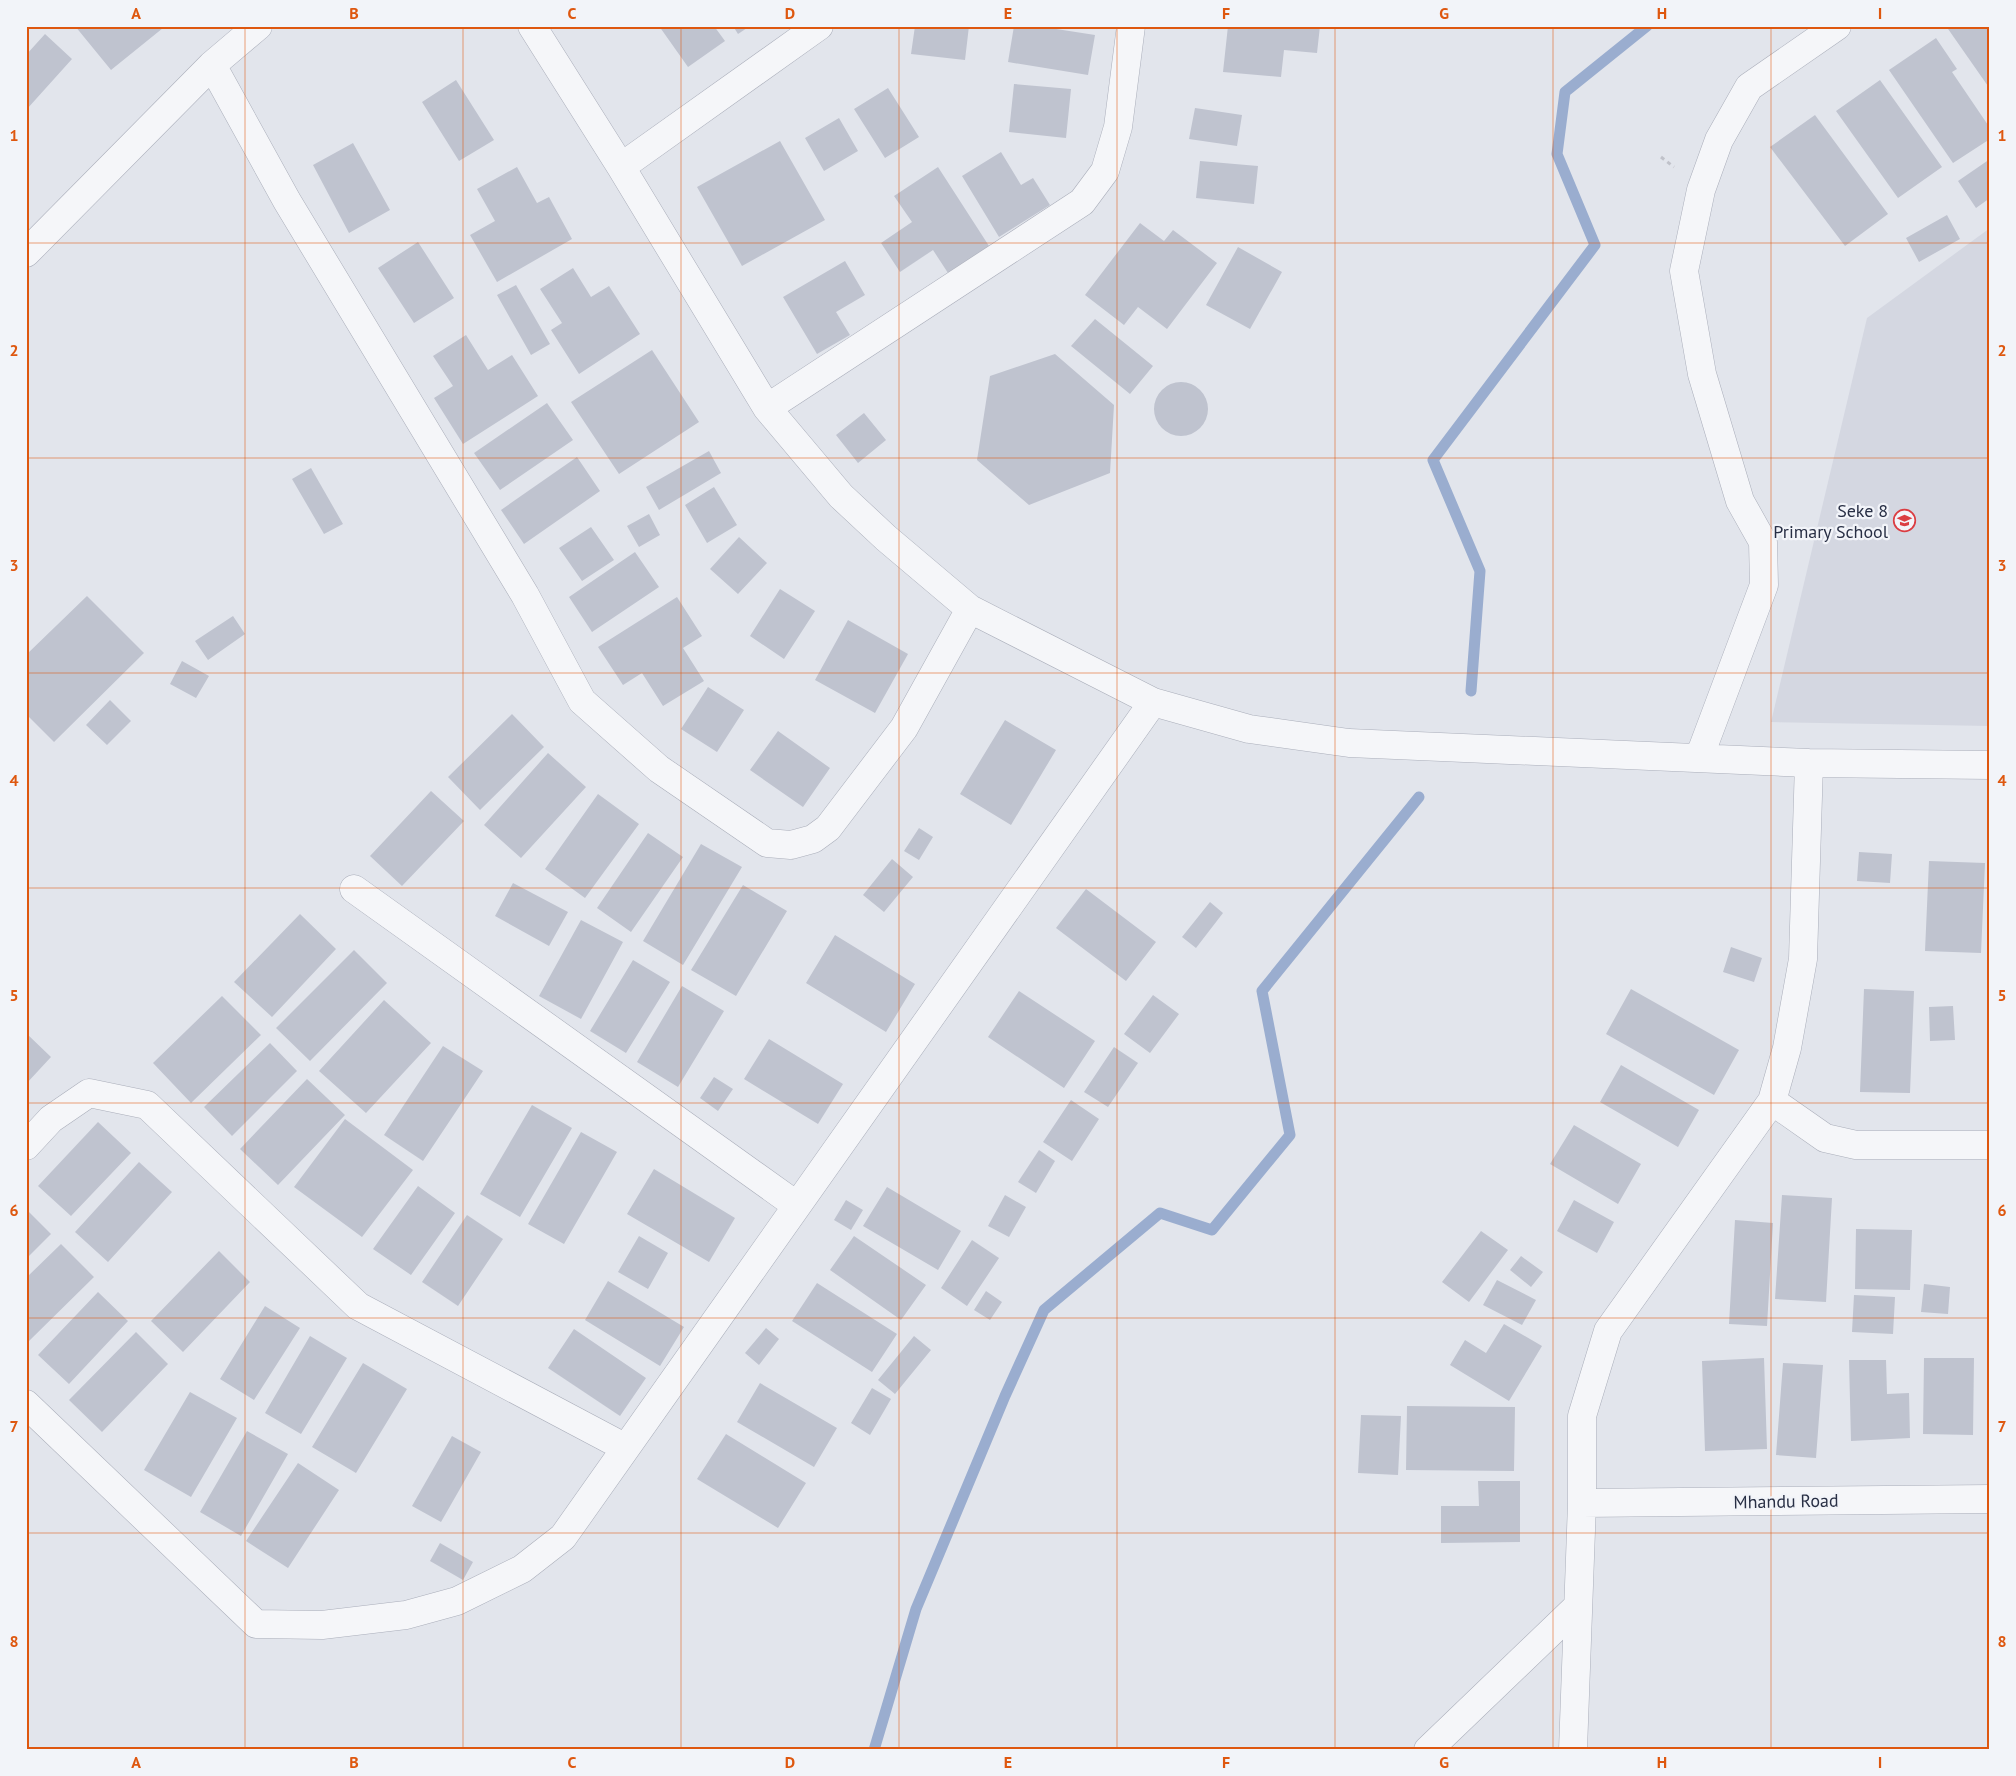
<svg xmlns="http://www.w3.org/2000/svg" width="2016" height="1776" font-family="'PT Sans',sans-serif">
	<rect width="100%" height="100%" fill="#e2e5ec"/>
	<path fill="#d4d7e1" d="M1990 228V726L1771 722 1867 318Z"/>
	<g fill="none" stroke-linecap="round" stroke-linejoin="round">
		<path stroke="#9aadcf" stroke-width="11" d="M1471 691 1480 571 1433 460 1595 245 1557 154 1565 92 1647 26
			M874 1750 916 1609 1005 1396 1044 1310 1160 1213 1212 1230 1290 1135 1262 991 1419 797"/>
	</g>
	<path fill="#bfc3cf" d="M75 26H161L163 28 111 70Z
		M659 26H714L725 41 688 67Z
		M733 26H750L738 34Z
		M915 26H969L965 60 911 54Z
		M1014 26H1037L1095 35 1088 75 1008 62Z
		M1228 26H1320L1317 53 1284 50 1281 77 1223 72Z
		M1946 26H1990V89Z
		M45 34 72 59 27 109 26 55Z
		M1936 38 1957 69 1952 72 1990 128V139L1953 163 1889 70Z
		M456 80 494 140 459 161 422 102Z
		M1880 80 1942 167 1898 198 1836 111Z
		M1014 84 1071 89 1066 138 1009 132Z
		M888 88 919 137 885 158 854 109Z
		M1195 108 1242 115 1237 146 1189 139Z
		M1815 115 1888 214 1845 246 1770 147Z
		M839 118 858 151 824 171 805 138Z
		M780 141 825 220 742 266 697 187Z
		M353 143 390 210 349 233 313 165Z
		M1001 152 1021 185 1033 178 1050 205 999 237 962 176Z
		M1990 159V198L1976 208 1958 181Z
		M1200 161 1258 166 1254 204 1196 198Z
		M517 167 537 203 549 197 572 239 497 282 470 235 495 221 477 189Z
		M938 167 989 246 948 273 933 250 900 272 881 243 912 222 894 196Z
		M1947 215 1960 239 1919 262 1906 238Z
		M1140 223 1164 241 1173 230 1217 263 1167 329 1138 307 1124 325 1085 295Z
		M418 242 454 298 414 323 378 268Z
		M1238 247 1282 272 1250 329 1206 305Z
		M845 261 865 295 836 312 850 335 817 354 783 297Z
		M573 268 591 297 609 286 640 334 579 374 551 330 562 323 540 289Z
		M516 285 550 344 531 355 497 295Z
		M1095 319 1153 366 1130 394 1071 346Z
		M466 335 488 370 512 355 538 396 463 444 434 398 453 386 433 356Z
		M652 350 699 422 619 474 571 402Z
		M1055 354 1114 405 1110 473 1029 505 977 460 990 376Z
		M1154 409a27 27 0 1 1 54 0a27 27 0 1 1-54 0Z
		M547 403 573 440 500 490 474 453Z
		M864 413 886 440 858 463 836 435Z
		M709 451 721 473 659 510 646 487Z
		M577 457 600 491 524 544 501 510Z
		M311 468 343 524 324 534 292 479Z
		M714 487 737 525 707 543 685 505Z
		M649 514 660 535 639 547 627 526Z
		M591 527 614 560 582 581 559 548Z
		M739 537 767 563 738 594 710 569Z
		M635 552 659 587 592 632 569 597Z
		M780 589 815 611 784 659 750 636Z
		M87 596 144 653 54 742 26 714V655Z
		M677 597 702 636 683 648 704 681 663 706 642 673 623 685 598 647Z
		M233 616 245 634 208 660 195 641Z
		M848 620 908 654 875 713 815 680Z
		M182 661 209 676 196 698 170 684Z
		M708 687 744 710 717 752 681 729Z
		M110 700 131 721 107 745 86 725Z
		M512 714 544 747 480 810 448 777Z
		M1005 720 1056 750 1011 825 960 794Z
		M778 731 830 768 803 807 750 770Z
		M548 753 586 787 521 858 484 825Z
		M431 791 464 821 402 886 370 856Z
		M598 794 639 824 585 898 545 869Z
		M919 828 933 837 919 860 904 851Z
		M648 833 683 857 631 932 597 908Z
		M701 844 742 867 683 965 643 941Z
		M1859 852 1892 854 1890 883 1857 881Z
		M892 859 913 877 884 912 863 895Z
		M1929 861 1985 863 1981 953 1925 951Z
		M513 883 568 912 549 946 495 916Z
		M743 885 787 911 736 996 691 970Z
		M1086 889 1156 942 1126 981 1056 928Z
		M1210 902 1223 913 1196 948 1182 937Z
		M300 914 336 949 272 1017 234 982Z
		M581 920 623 942 581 1019 539 996Z
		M835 935 915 984 886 1032 806 983Z
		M1731 947 1762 958 1754 982 1723 972Z
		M354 950 387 983 310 1061 276 1028Z
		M633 960 670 982 626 1053 590 1031Z
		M682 986 724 1011 678 1087 637 1062Z
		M1631 989 1739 1050 1714 1095 1606 1034Z
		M1864 989 1914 991 1910 1093 1860 1092Z
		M1019 991 1095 1041 1064 1088 988 1037Z
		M1153 995 1179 1014 1150 1053 1124 1034Z
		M222 996 261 1035 191 1103 153 1063Z
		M384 1000 431 1043 366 1113 319 1071Z
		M1953 1006 1955 1040 1930 1041 1929 1007Z
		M26 1033 51 1057 26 1084Z
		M769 1039 843 1084 818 1124 744 1079Z
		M270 1043 297 1071 232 1136 204 1107Z
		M443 1046 483 1071 423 1161 384 1135Z
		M1114 1047 1138 1063 1108 1107 1084 1092Z
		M1621 1065 1699 1110 1678 1147 1600 1102Z
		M714 1077 733 1089 718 1111 700 1098Z
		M307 1079 345 1115 278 1185 240 1149Z
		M1071 1100 1099 1119 1072 1161 1043 1142Z
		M532 1105 572 1128 520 1217 480 1194Z
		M345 1119 413 1170 362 1237 294 1187Z
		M98 1122 131 1153 71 1216 38 1186Z
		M1574 1125 1641 1164 1618 1204 1550 1164Z
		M581 1132 617 1152 564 1244 528 1224Z
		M1039 1150 1055 1161 1036 1193 1018 1182Z
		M139 1162 172 1192 108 1262 75 1232Z
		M654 1169 735 1218 709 1262 627 1214Z
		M418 1186 455 1213 411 1275 373 1249Z
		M887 1187 961 1231 938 1270 863 1226Z
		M1005 1195 1026 1207 1009 1237 988 1226Z
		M1782 1195 1832 1198 1826 1302 1775 1299Z
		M846 1200 863 1210 851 1230 834 1220Z
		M1574 1200 1614 1222 1597 1253 1557 1231Z
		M26 1209 51 1234 26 1259Z
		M467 1215 503 1239 458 1306 422 1282Z
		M1735 1220 1773 1223 1767 1326 1729 1324Z
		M1856 1229 1912 1230 1910 1290 1855 1289Z
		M1481 1231 1508 1250 1469 1302 1442 1282Z
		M639 1236 668 1253 648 1289 618 1272Z
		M854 1236 926 1285 901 1320 830 1270Z
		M972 1240 999 1258 967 1306 941 1288Z
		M61 1244 94 1277 28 1342 26 1341V1278Z
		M219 1251 250 1282 183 1352 151 1321Z
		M1521 1256 1543 1272 1531 1287 1510 1270Z
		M1497 1280 1536 1300 1522 1325 1483 1305Z
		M608 1281 684 1327 660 1366 585 1320Z
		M817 1283 897 1334 872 1372 792 1321Z
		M1924 1284 1950 1287 1948 1314 1921 1312Z
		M986 1291 1002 1302 990 1320 974 1310Z
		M98 1292 128 1321 69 1384 38 1355Z
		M1854 1295 1895 1297 1893 1334 1852 1332Z
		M265 1306 300 1328 254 1400 220 1379Z
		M1504 1324 1542 1346 1509 1401 1450 1365 1465 1340 1486 1353Z
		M766 1328 779 1339 759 1365 745 1353Z
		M574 1329 646 1378 620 1416 548 1368Z
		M136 1332 168 1364 102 1432 69 1400Z
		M310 1336 347 1358 301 1434 265 1413Z
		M914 1336 931 1350 895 1394 878 1380Z
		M1764 1358 1767 1449 1705 1451 1702 1361Z
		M1924 1358H1974L1973 1435 1923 1434Z
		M1849 1360H1886L1887 1394 1909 1393 1910 1438 1851 1441Z
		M363 1363 407 1389 356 1473 312 1447Z
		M1783 1363 1823 1365 1816 1458 1776 1455Z
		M760 1383 837 1428 814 1467 737 1422Z
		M872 1388 891 1399 870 1435 851 1423Z
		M190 1392 237 1418 191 1497 144 1470Z
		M1407 1406 1515 1407 1514 1471 1406 1470Z
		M1361 1415 1401 1416 1398 1475 1358 1473Z
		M247 1431 288 1454 241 1536 200 1512Z
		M726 1434 806 1483 778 1528 697 1479Z
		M452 1436 481 1452 441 1522 412 1506Z
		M298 1463 339 1490 288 1568 246 1541Z
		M1478 1481H1520V1542L1441 1543V1506H1479Z
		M440 1543 473 1562 463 1580 430 1561Z"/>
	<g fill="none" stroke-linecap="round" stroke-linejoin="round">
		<defs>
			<path id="minor" d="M532 26 621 167 767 408 841 496 886 538 970 609 1153 702 1249 729 1349 743 1809 763 1990 765
				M212 65 287 201 525 595 582 701 659 769 767 843 791 845 813 839 828 828 904 728 970 609
				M621 167 819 26
				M26 253 212 65 258 26
				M767 408 1082 202 1105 171 1118 127 1131 26
				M1699 758 1764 585 1763 542 1740 501 1702 374 1684 271 1701 190 1719 140 1749 87 1837 26
				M354 889 796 1205
				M1772 1101 1825 1138 1856 1145H1990
				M26 1146 51 1119 89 1093 147 1105 358 1306 626 1448
				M26 1404 256 1624 322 1625 406 1615 457 1601 522 1569 563 1537 1153 702
				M1582 1503 1990 1499
				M1428 1750 1578 1606
				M1573 1750 1582 1503V1416L1608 1331 1772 1101 1787 1048 1803 959 1809 763"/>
		</defs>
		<use href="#minor" stroke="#aaaeba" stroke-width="29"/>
		<path stroke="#c0c2ca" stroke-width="3" stroke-dasharray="4 4" stroke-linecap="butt" d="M1661 157 1674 167"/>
		<use href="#minor" stroke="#f5f6f9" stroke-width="28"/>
	</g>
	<path fill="none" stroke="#de570f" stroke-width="1" stroke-opacity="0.55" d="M245 26V1750M463 26V1750M681 26V1750M899 26V1750M1117 26V1750M1335 26V1750M1553 26V1750M1771 26V1750M26 243H1990M26 458H1990M26 673H1990M26 888H1990M26 1103H1990M26 1318H1990M26 1533H1990"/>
	<defs>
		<symbol id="school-ring" viewBox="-11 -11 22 22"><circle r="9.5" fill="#f2f4f9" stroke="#db3d42" stroke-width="1.5"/><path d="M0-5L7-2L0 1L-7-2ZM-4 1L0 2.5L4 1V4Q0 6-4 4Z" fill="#db3d42"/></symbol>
	</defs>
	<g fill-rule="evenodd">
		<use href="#school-ring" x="1892" y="508" width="25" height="25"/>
	</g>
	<g text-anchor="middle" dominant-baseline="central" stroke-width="4.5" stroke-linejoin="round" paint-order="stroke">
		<g font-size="18" fill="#282f45" stroke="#f2f4f9" text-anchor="end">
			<text x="1888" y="510">Seke 8<tspan x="1888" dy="21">Primary School</tspan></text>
		</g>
		<g font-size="18" fill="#282f45" stroke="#f2f4f9">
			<text transform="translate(1786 1501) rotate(-1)">Mhandu Road</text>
		</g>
	</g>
	<rect width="2016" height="1776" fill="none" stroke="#f2f4f9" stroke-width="55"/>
	<rect x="28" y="28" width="1960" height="1720" fill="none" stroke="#de570f" stroke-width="2"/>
	<g font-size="16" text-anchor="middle" font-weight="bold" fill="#de570f">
		<text x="136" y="19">A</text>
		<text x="354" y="19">B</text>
		<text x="572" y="19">C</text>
		<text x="790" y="19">D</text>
		<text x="1008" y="19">E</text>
		<text x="1226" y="19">F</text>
		<text x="1444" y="19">G</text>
		<text x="1662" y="19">H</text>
		<text x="1880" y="19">I</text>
		<text x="14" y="141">1</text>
		<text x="2002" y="141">1</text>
		<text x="14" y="356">2</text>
		<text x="2002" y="356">2</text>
		<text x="14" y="571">3</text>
		<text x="2002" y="571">3</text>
		<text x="14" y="786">4</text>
		<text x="2002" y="786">4</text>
		<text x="14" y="1001">5</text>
		<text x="2002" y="1001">5</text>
		<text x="14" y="1216">6</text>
		<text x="2002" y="1216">6</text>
		<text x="14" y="1432">7</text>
		<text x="2002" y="1432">7</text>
		<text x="14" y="1647">8</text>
		<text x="2002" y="1647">8</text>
		<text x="136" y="1768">A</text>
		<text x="354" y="1768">B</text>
		<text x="572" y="1768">C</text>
		<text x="790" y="1768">D</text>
		<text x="1008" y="1768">E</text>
		<text x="1226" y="1768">F</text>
		<text x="1444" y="1768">G</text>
		<text x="1662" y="1768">H</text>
		<text x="1880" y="1768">I</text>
	</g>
</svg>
